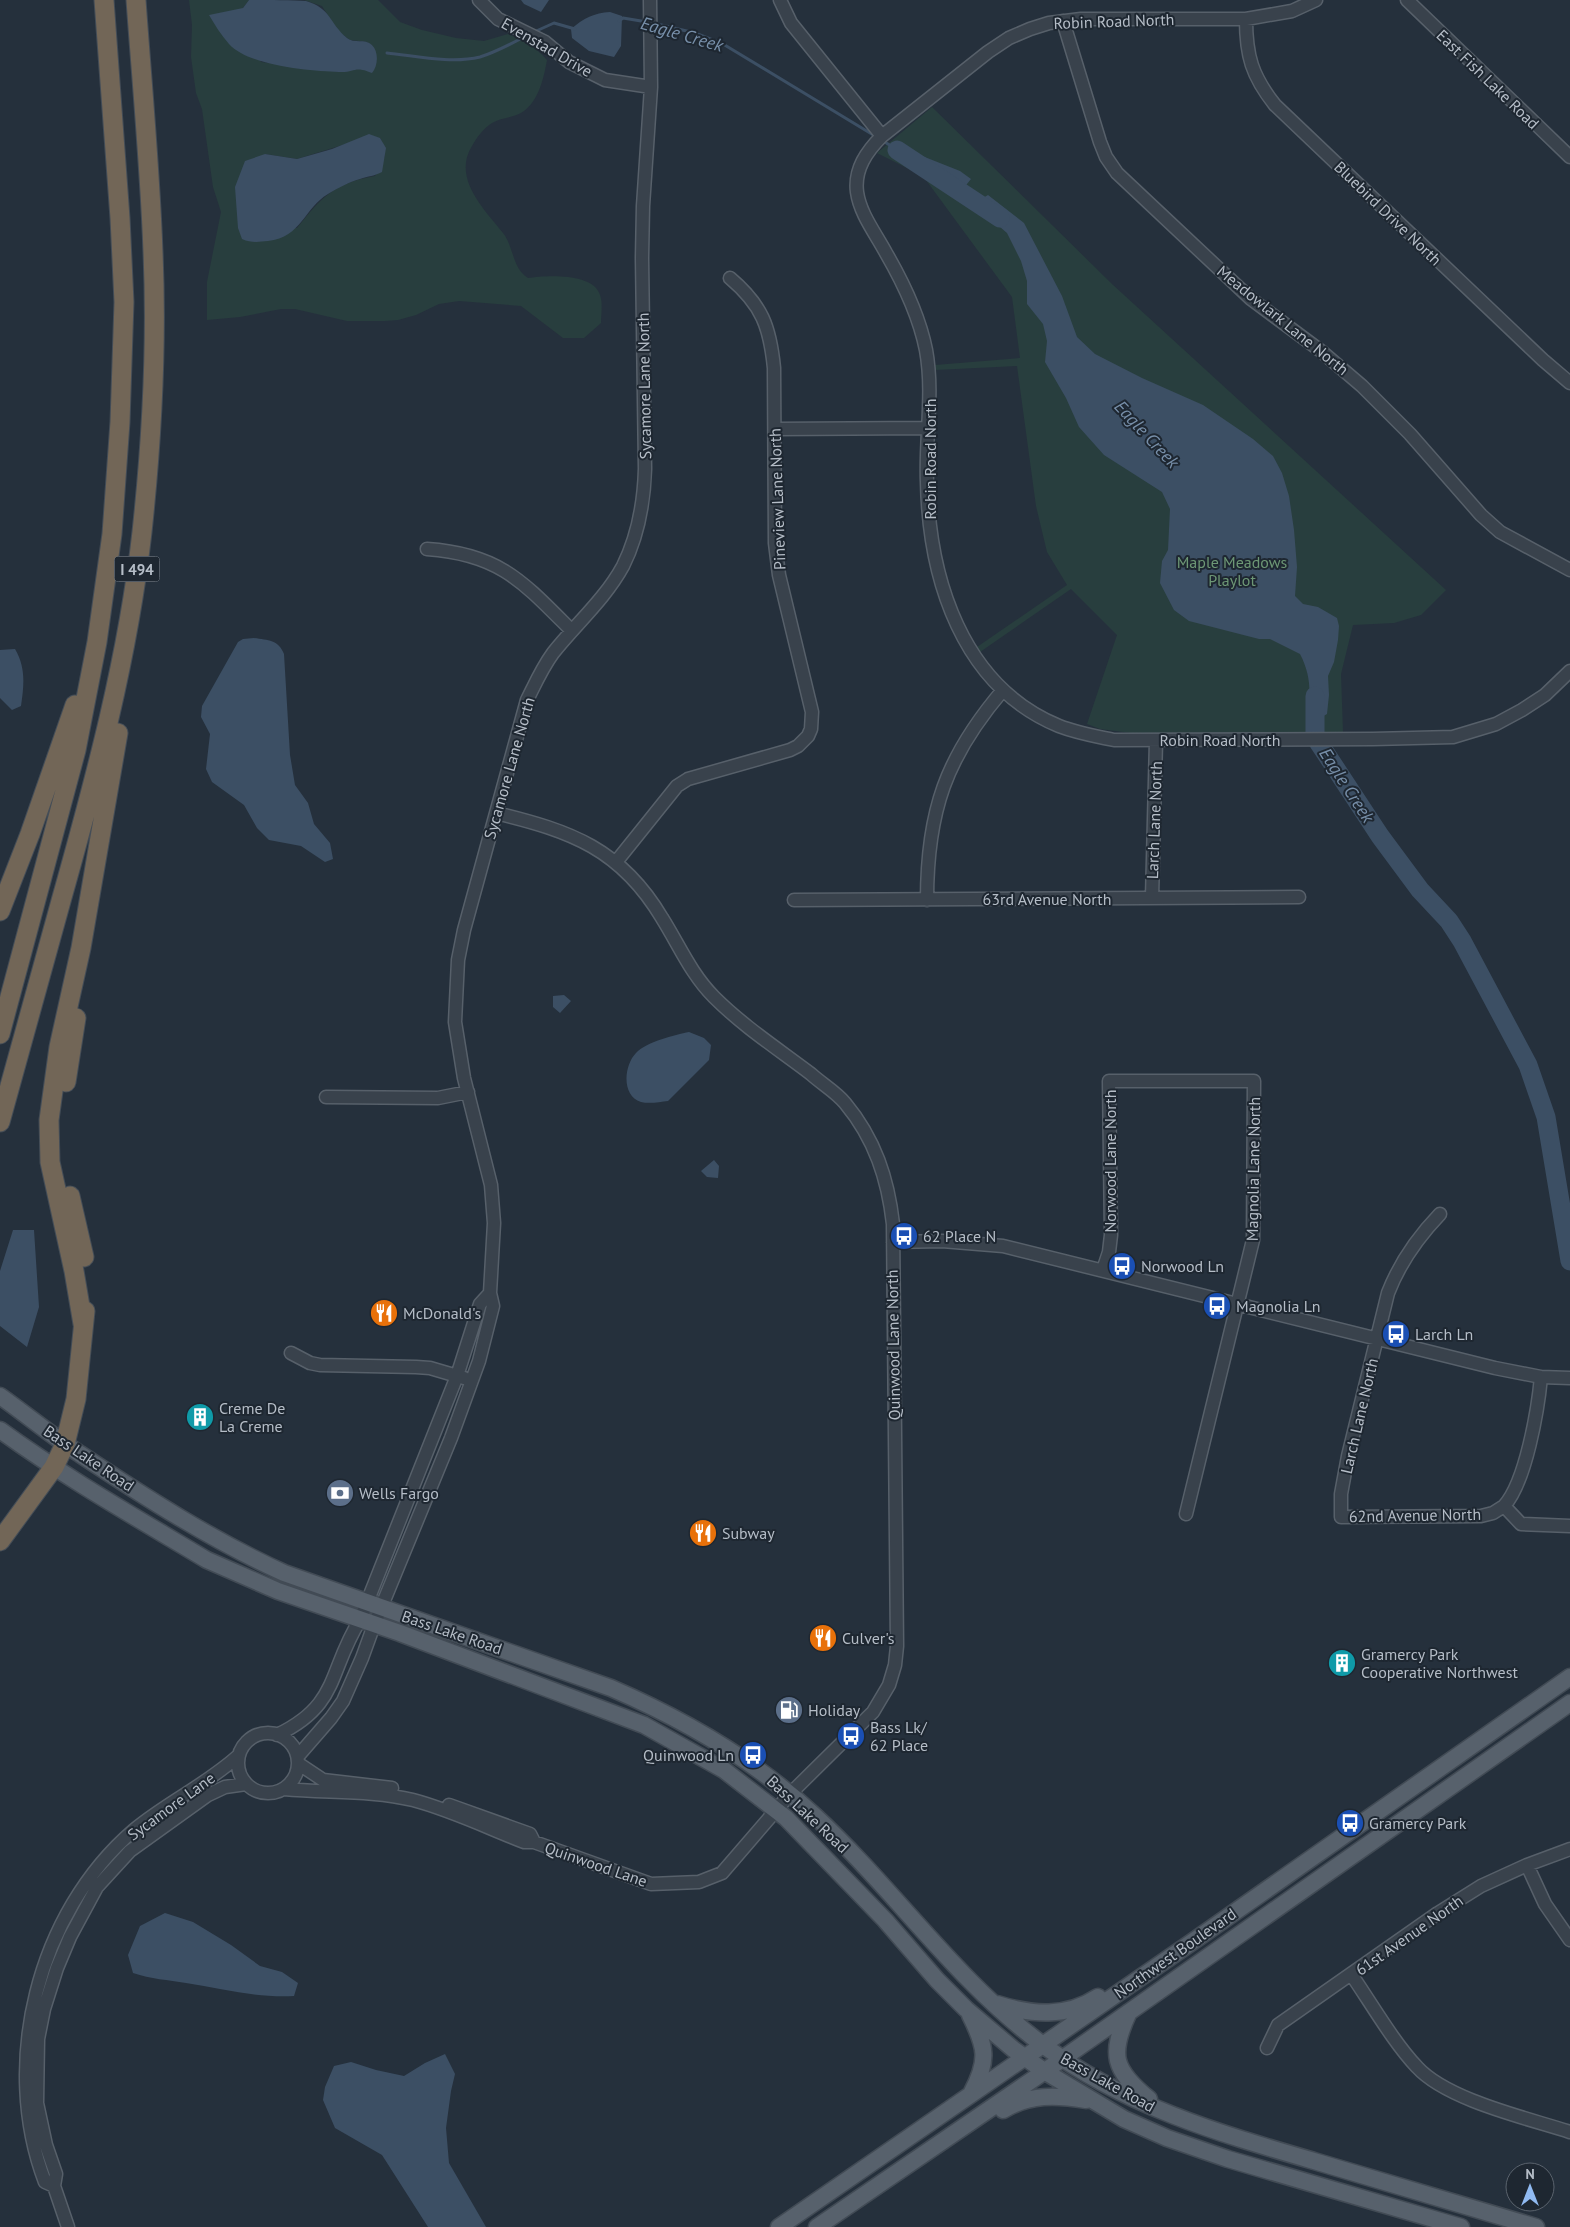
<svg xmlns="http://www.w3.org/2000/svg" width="1570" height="2227" font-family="'PT Sans',sans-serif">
	<rect width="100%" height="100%" fill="#25303c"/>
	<path fill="#283e3e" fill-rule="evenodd" d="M189 0H249L243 8 261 62 343 72 360 68 373 46 367 42 350 40 338 31 322 6 304 0H378L400 22 422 30 456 38 484 41 508 34C523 41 536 47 547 60 544 77 539 100 524 111 515 118 502 117 492 123 483 129 477 137 472 146 452 178 484 209 503 233 514 247 512 268 528 278 547 275 594 273 600 295 603 303 601 315 601 323L584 338H563L521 306 459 301 439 304 416 315 398 320 385 321H347L295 309H281L240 317 207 320V282L221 212 213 187 202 109 196 93 191 57 192 25ZM380 138C389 154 384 162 375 176 334 183 322 197 297 228H238L239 216 265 154 297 159 349 143Z
		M932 107 1112 284 1446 590 1421 615 1394 623 1353 625 1341 674 1343 732 1131 733 1100 729 1087 724 1117 635 1071 589 980 652 977 647 1067 585 1047 552 1036 506 1017 366 935 370V365L1020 358 1012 297 923 176 877 153Z"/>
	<path fill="#3c4f64" d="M249 0C265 0 291 0 306 1 331 8 329 23 347 38 354 44 365 38 372 45 379 52 378 66 372 73 354 65 355 73 339 72 310 71 249 66 229 44 221 35 215 25 209 15L243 8Z
		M521 0H549L541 12 524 4Z
		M610 12 622 16 621 46 614 57 589 51 572 38 571 29C584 18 594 13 610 12Z
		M369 134 380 138 386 148 382 172C375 176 368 176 360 179 349 182 338 188 328 194 304 208 302 237 268 241 258 242 251 243 242 239L238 228 235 187 245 161 265 154 297 159 332 149Z
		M902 148 960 171 971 179 958 195 933 182 919 167 896 154 897 150Z
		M988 195 1024 223 1062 296 1077 337 1095 354 1142 378 1203 405 1253 439 1273 456 1282 473 1289 496 1294 530 1297 567 1295 596 1303 604 1318 607 1337 618 1339 626 1338 640 1334 662 1328 676 1329 695 1327 714 1315 721 1308 711C1311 690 1310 673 1300 654L1270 639H1259L1189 621 1174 610 1160 583 1162 561 1168 550 1170 509 1162 492 1104 455 1079 427 1066 398 1045 362 1047 341 1043 324 1027 304V281L1021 261 1007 233 978 208 983 198Z
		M254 638C268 640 279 640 284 654L290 755 295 785 308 803 314 824 330 843 333 859 325 862 301 846 269 840 257 828 244 805 212 782 206 769 210 734 201 717 202 706 238 642 243 639Z
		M15 649C26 668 24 685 21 706L12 710 0 698V650Z
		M564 995 571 1001 560 1013 553 1007V996Z
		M689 1032 704 1038 711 1045 709 1060 668 1101C660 1102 649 1104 641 1102 621 1096 624 1065 636 1053 646 1042 675 1035 689 1032Z
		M714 1160 719 1166 718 1178 707 1177 701 1171Z
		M13 1230H34L39 1307 27 1347 0 1326V1271Z
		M165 1913 193 1922 231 1945 260 1966 282 1972 298 1983 294 1996C257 1998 223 1989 186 1983 168 1980 151 1979 133 1973L128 1955 140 1926Z
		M445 2054 455 2074 451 2091 446 2128 449 2163 486 2227H428L382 2155 335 2128 323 2100 325 2087 334 2066 351 2062 376 2070 404 2076 425 2063Z"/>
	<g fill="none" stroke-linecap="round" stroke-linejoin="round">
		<path stroke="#3c4f64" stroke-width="3" d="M619 21 623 18 647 22
			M653 23 695 33 723 44 875 136
			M534 32 554 23 575 29
			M387 53C416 56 451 64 480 57 496 52 511 44 526 36
			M883 141 901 152"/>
		<path stroke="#3c4f64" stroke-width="19" d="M897 150 1000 218
			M1315 696V737L1380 836 1420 890 1449 921 1462 941 1528 1065 1546 1117 1570 1261"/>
		<defs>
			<path id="minor" d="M479 0 498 19 545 42 569 62 605 80 651 87
				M780 0 791 23 882 136
				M1316 0 1292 11 1246 19H1081L1049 23 1030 29 1009 38 988 52 882 136C867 151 854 169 857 192 860 214 876 234 886 253 904 284 919 315 926 350 934 394 925 438 927 482 929 579 962 686 1059 726 1077 733 1095 736 1114 740L1373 739 1453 737 1496 724 1522 710 1545 695 1570 671
				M1407 0 1570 157
				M1246 19C1246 56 1252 76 1275 105L1543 360 1570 383
				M1063 21 1100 142 1106 157 1117 173 1251 299 1321 351 1362 386 1410 434 1481 515 1500 532 1570 570
				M775 429 928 428
				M427 549C500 554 523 582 572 631
				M616 862 677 786 688 779 790 750 798 746 808 736 811 729 812 712 779 575 775 543 774 368C770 327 762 305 730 278
				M1152 898 1156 741
				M794 900 1299 897
				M927 900C927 811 946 757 1003 690
				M326 1097 438 1098 468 1092
				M1440 1214C1417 1238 1400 1262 1388 1293L1348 1456 1341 1494V1517L1481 1516 1493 1513 1504 1506 1521 1524 1570 1526
				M893 1242 942 1241 1003 1246 1495 1368 1541 1377 1570 1378
				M1103 1270 1109 1252 1111 1235 1109 1081H1254L1253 1240 1186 1514
				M291 1353 310 1363 320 1365 416 1367 430 1368 464 1378
				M1504 1506C1526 1482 1538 1409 1541 1377
				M238 1763a30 30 0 1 1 60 0a30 30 0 1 1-60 0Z
				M277 1735C340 1705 328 1671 360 1620L457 1376 480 1304 490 1293
				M298 1756 331 1718 343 1701 362 1658 374 1625 451 1438 479 1361 493 1306 490 1293 494 1223 491 1185 464 1078 455 1022 458 960 464 930 527 700C535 684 542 668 553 653 576 624 605 599 623 566 638 536 644 502 645 469L642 258 643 206 651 87 650 0
				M299 1764 323 1780 392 1788
				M284 1789C327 1793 372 1790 413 1800 451 1810 488 1828 524 1842H534L651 1884 699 1882 722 1873 790 1794 873 1712 889 1685 895 1665 897 1646 893 1224C888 1179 875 1139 845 1103 836 1092 822 1084 811 1074 778 1049 743 1026 714 997 691 974 679 945 662 918 621 849 571 831 496 813
				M449 1805 530 1834 534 1842
				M1527 1865 1545 1904 1570 1940
				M1351 1974C1371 2003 1394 2043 1417 2067 1447 2100 1527 2118 1570 2132
				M1267 2048 1278 2025 1438 1913 1481 1886 1527 1865 1570 1849
				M54 2186 45 2182C0 2064 37 1913 134 1830 166 1803 206 1785 238 1756
				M68 2227 54 2186 56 2174 46 2145 37 2103 38 2039 44 2009 57 1968 70 1937 97 1887 130 1851 208 1795 225 1787 246 1784"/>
			<path id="major" d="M0 1396C27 1415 53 1437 80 1454 146 1498 212 1540 284 1573L611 1688C685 1720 756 1761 815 1816 894 1889 956 1981 1043 2045 1125 2106 1218 2133 1314 2161 1388 2183 1462 2205 1536 2227
				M0 1430C66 1478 137 1518 207 1560L278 1591 400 1633 644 1725 724 1770 786 1818 885 1920 937 1980 966 2009 1013 2049 1044 2071 1124 2119 1167 2138 1228 2159 1461 2227
				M997 2004C1032 2015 1066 2018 1098 1997
				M1129 2012C1109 2054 1113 2070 1149 2099
				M970 2015C986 2047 989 2060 972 2092
				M1003 2110C1030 2094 1056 2095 1086 2100
				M779 2227 1192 1942 1570 1677
				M817 2227 1035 2078 1570 1703"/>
			<path id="highway" d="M0 911 30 834 75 705
				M0 1034 76 750 97 642 112 534 120 422 124 302 120 218 104 0
				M66 1082 76 1018
				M0 1122C20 1049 40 975 61 901 95 780 128 658 142 532 152 439 157 345 153 252 150 168 142 84 136 0
				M70 1196 84 1257
				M83 1324 74 1271 50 1162 49 1120 59 1047 81 948 118 733
				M0 1541 54 1467 65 1444 76 1399 85 1311"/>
		</defs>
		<use href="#minor" stroke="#57606a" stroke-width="15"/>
		<use href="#major" stroke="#424b55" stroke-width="19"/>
		<use href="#highway" stroke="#444d57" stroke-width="21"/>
		<use href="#minor" stroke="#39424c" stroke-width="12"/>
		<use href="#major" stroke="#57616c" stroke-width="16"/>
		<use href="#highway" stroke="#726657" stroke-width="19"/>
	</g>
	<defs>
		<symbol id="bus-disc" viewBox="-11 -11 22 22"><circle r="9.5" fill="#1a4fb4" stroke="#1e2731"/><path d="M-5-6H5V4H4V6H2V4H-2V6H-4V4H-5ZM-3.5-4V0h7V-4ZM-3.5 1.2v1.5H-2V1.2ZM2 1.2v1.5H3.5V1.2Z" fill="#fff"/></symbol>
		<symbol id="restaurant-disc" viewBox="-11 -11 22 22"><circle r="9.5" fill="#e8710a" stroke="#1e2731"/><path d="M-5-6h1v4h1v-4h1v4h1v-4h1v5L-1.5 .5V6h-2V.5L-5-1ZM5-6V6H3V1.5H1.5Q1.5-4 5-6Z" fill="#fff"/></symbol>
		<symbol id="building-disc" viewBox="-11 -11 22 22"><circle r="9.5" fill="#0f9aa8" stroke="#1e2731"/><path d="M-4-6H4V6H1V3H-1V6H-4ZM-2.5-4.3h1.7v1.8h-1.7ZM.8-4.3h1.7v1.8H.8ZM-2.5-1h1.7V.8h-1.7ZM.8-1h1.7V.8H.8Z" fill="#fff"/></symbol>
		<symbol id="bank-disc" viewBox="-11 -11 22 22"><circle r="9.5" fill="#5c6f8a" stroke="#1e2731"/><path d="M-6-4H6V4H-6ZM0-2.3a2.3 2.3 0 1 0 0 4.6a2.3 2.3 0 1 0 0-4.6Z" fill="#fff"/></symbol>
		<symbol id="fuel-disc" viewBox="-11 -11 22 22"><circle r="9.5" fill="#5c6f8a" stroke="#1e2731"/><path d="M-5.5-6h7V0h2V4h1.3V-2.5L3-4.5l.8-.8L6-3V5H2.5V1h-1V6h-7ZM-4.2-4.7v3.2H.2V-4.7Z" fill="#fff"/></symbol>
	</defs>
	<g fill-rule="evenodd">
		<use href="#bus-disc" x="888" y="1220" width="32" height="32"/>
		<use href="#bus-disc" x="1106" y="1250" width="32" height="32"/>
		<use href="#bus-disc" x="1201" y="1290" width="32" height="32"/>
		<use href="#restaurant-disc" x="368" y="1297" width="32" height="32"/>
		<use href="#bus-disc" x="1380" y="1318" width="32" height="32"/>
		<use href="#building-disc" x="184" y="1401" width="32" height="32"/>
		<use href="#bank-disc" x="324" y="1477" width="32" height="32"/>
		<use href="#restaurant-disc" x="687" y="1517" width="32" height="32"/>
		<use href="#restaurant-disc" x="807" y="1622" width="32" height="32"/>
		<use href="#building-disc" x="1326" y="1647" width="32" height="32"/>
		<use href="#fuel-disc" x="773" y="1694" width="32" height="32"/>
		<use href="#bus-disc" x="835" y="1720" width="32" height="32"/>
		<use href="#bus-disc" x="737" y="1739" width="32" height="32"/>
		<use href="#bus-disc" x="1334" y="1807" width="32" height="32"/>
	</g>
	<g text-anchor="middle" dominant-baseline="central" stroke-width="4" stroke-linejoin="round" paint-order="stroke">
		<rect fill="#1e2731" stroke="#88909a" stroke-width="1" x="114.5" y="556.5" width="45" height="25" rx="4"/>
		<g font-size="15" font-weight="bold" fill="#b5bdc7">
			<text x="137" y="569">I 494</text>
		</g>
		<g font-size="16" fill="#b5bdc7" stroke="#1e2731">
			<text transform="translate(1114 21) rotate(-2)">Robin Road North</text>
			<text transform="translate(547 47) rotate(30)">Evenstad Drive</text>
			<text transform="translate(1488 79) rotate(44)">East Fish Lake Road</text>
			<text transform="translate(1388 213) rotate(44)">Bluebird Drive North</text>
			<text transform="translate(1283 320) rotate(39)">Meadowlark Lane North</text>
			<text transform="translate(644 386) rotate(-91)">Sycamore Lane North</text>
			<text transform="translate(930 459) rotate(-90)">Robin Road North</text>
			<text transform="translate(777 499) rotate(-92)">Pineview Lane North</text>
			<text x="1220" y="740">Robin Road North</text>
			<text transform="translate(509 768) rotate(-74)">Sycamore Lane North</text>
			<text transform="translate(1154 820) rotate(-88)">Larch Lane North</text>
			<text x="1047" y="899">63rd Avenue North</text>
			<text transform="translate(1110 1161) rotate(-90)">Norwood Lane North</text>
			<text transform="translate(1253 1169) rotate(-89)">Magnolia Lane North</text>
			<text transform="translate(893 1345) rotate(-91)">Quinwood Lane North</text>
			<text transform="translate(1359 1416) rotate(-77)">Larch Lane North</text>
			<text transform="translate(89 1458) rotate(34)">Bass Lake Road</text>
			<text transform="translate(1415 1515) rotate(-1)">62nd Avenue North</text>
			<text transform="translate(452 1632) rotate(19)">Bass Lake Road</text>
			<text transform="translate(171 1806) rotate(-36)">Sycamore Lane</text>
			<text transform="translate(808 1814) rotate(43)">Bass Lake Road</text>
			<text transform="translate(596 1864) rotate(19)">Quinwood Lane</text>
			<text transform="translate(1409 1935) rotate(-35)">61st Avenue North</text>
			<text transform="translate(1175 1953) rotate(-35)">Northwest Boulevard</text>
			<text transform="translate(1108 2082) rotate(29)">Bass Lake Road</text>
		</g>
		<g font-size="16" fill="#6d9775" stroke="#1e2731">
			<text x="1232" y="562">Maple Meadows<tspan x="1232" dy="18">Playlot</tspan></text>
		</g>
		<g font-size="16" fill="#b5bdc7" stroke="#1e2731" text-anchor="start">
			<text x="923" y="1236">62 Place N</text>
			<text x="1141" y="1266">Norwood Ln</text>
			<text x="1236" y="1306">Magnolia Ln</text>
			<text x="403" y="1313">McDonald's</text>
			<text x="1415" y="1334">Larch Ln</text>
			<text x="219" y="1408">Creme De<tspan x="219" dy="18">La Creme</tspan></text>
			<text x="359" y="1493">Wells Fargo</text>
			<text x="722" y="1533">Subway</text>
			<text x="842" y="1638">Culver's</text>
			<text x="1361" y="1654">Gramercy Park<tspan x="1361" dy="18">Cooperative Northwest</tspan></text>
			<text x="808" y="1710">Holiday</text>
			<text x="870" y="1727">Bass Lk/<tspan x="870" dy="18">62 Place</tspan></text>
			<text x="734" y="1755" text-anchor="end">Quinwood Ln</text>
			<text x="1369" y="1823">Gramercy Park</text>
		</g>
		<g font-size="18" font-style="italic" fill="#778fa9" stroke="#1e2731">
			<text transform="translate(682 34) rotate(16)">Eagle Creek</text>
			<text transform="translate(1147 434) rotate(47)">Eagle Creek</text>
			<text transform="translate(1347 785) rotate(57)">Eagle Creek</text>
		</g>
	</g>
	<g transform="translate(1530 2187)"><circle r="24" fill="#1e2731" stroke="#5a636d"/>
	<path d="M0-4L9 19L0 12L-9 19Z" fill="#90baf1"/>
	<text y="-8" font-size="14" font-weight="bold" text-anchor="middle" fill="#b5bdc7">N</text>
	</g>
</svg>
